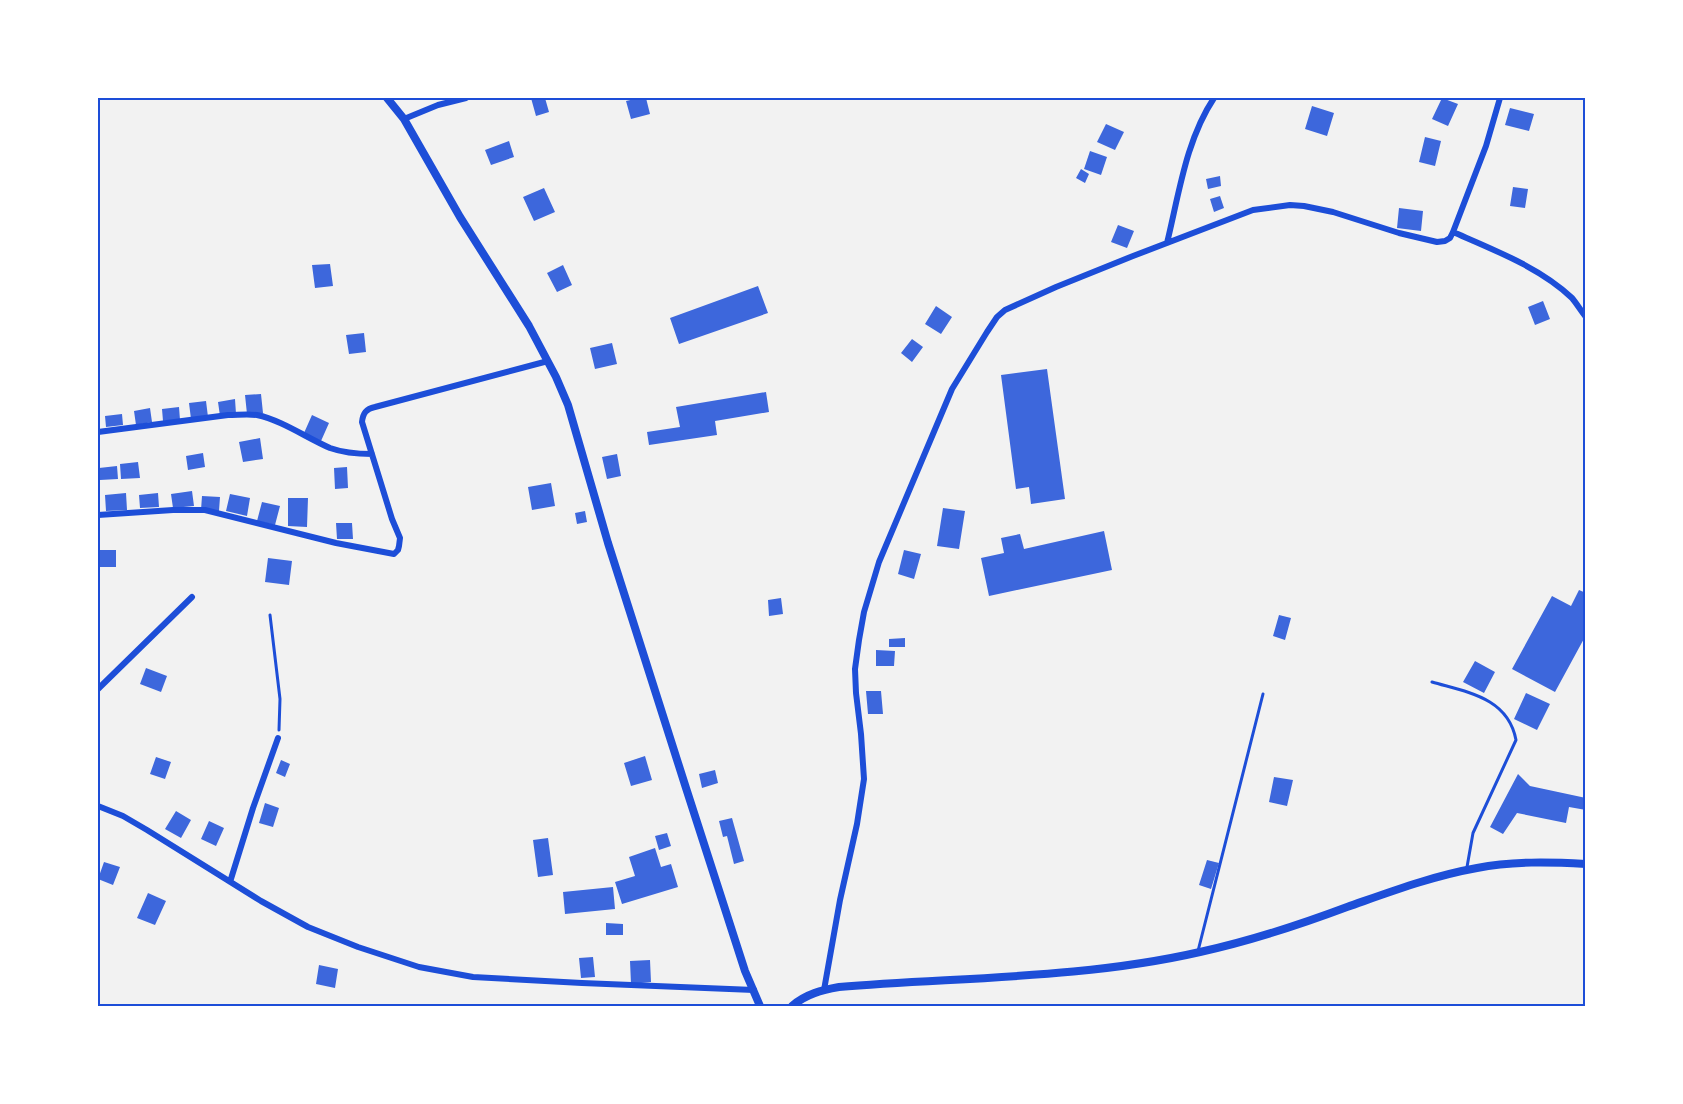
<svg xmlns="http://www.w3.org/2000/svg" width="1683" height="1104" font-family="Roboto,sans-serif">
	<rect width="100%" height="100%" fill="#f2f2f2"/>
	<path fill="#3d67dc" d="M531 98H545L549 112 536 116Z
		M639 98H646L650 114 631 119 626 101Z
		M1442 98 1458 104 1448 126 1432 119Z
		M1312 106 1334 113 1327 136 1305 129Z
		M1510 108 1534 114 1529 131 1505 125Z
		M1106 124 1124 132 1115 150 1097 142Z
		M1425 137 1441 141 1435 166 1419 162Z
		M509 141 514 157 491 165 485 150Z
		M1090 151 1107 157 1101 175 1084 169Z
		M1081 169 1089 174 1085 183 1076 178Z
		M1220 176 1221 186 1208 189 1206 179Z
		M1513 187 1528 189 1525 208 1510 206Z
		M544 188 555 212 534 221 523 197Z
		M1220 196 1224 208 1214 212 1210 199Z
		M1399 208 1423 211 1421 231 1397 228Z
		M1118 225 1134 231 1127 248 1111 242Z
		M330 264 333 286 315 288 312 265Z
		M563 265 572 285 557 292 547 273Z
		M758 286 768 313 679 344 670 318Z
		M1543 301 1550 319 1535 325 1528 307Z
		M936 306 952 317 941 334 925 324Z
		M364 333 366 352 349 354 346 335Z
		M912 339 923 347 912 362 901 353Z
		M612 343 617 364 595 369 590 348Z
		M1047 369 1065 499 1031 504 1029 487 1016 489 1001 375Z
		M766 392 769 412 715 421 717 435 649 445 647 432 680 427 676 407Z
		M261 394 263 413 247 414 245 395Z
		M235 399 236 414 220 416 218 402Z
		M206 401 208 417 191 419 189 403Z
		M179 407 180 420 163 421 162 409Z
		M150 408 152 422 136 425 134 411Z
		M122 414 123 425 106 427 105 416Z
		M312 415 329 423 321 441 304 433Z
		M260 438 263 459 243 462 239 442Z
		M203 453 205 467 188 470 186 456Z
		M617 454 621 476 607 479 602 457Z
		M138 462 140 478 121 479 120 464Z
		M117 466 118 479 100 480 99 468Z
		M347 467 348 488 335 489 334 468Z
		M551 483 555 506 532 510 528 487Z
		M192 491 194 506 173 508 171 494Z
		M126 493 127 510 106 511 105 495Z
		M158 493 159 507 140 508 139 495Z
		M230 494 250 498 247 516 226 511Z
		M202 496 220 497 219 511 201 510Z
		M288 498H308L307 527 288 526Z
		M262 502 280 506 275 525 257 521Z
		M943 508 965 511 959 549 937 546Z
		M585 511 587 522 577 524 575 513Z
		M336 523H352L353 539H337Z
		M1104 531 1112 570 989 596 981 558 1004 553 1001 538 1020 534 1024 549Z
		M98 550H116V567H98Z
		M904 550 921 554 914 579 898 574Z
		M268 558 292 561 289 585 265 582Z
		M1579 590 1586 593V635L1555 692 1512 669 1552 596 1571 606Z
		M781 598 783 614 769 616 768 600Z
		M1279 615 1291 618 1285 640 1273 636Z
		M905 638V647H889V639Z
		M876 650 895 651 894 666H876Z
		M1475 661 1495 672 1484 693 1463 682Z
		M146 668 167 676 161 692 140 684Z
		M866 691H881L883 714H868Z
		M1526 693 1550 704 1537 730 1514 719Z
		M645 756 652 780 631 786 624 763Z
		M156 757 171 762 165 779 150 774Z
		M281 760 290 764 285 777 276 773Z
		M715 770 718 783 702 788 699 774Z
		M1518 774 1530 786 1586 798V810L1569 807 1566 823 1517 813 1503 834 1490 827Z
		M1274 777 1293 780 1287 806 1269 802Z
		M265 803 279 808 273 827 259 823Z
		M176 811 191 820 181 838 165 829Z
		M732 818 744 861 734 864 727 836 723 837 719 821Z
		M209 821 224 828 216 846 201 839Z
		M667 833 671 846 659 850 655 836Z
		M548 838 553 875 538 877 533 840Z
		M655 848 661 867 671 864 678 887 622 904 615 882 635 876 629 857Z
		M1207 860 1219 863 1211 889 1199 885Z
		M104 862 120 867 113 885 98 879Z
		M613 887 615 909 565 914 563 892Z
		M148 893 166 901 155 925 137 918Z
		M606 923 623 924V935H606Z
		M593 957 595 977 581 978 579 958Z
		M650 960 651 982 631 984 630 961Z
		M319 965 338 969 335 988 316 984Z"/>
	<g fill="none" stroke-linecap="round" stroke-linejoin="round">
		<path stroke="#1d4ed8" stroke-width="3" d="M270 615 280 699 279 730"/>
		<path stroke="#1d4ed8" stroke-width="3" d="M1432 682C1466 692 1508 697 1516 740L1473 833 1467 867
			M1198 951 1263 694"/>
		<path stroke="#1d4ed8" stroke-width="6" d="M404 119 438 105 466 98
			M1453 232C1492 249 1541 268 1572 298 1577 304 1581 311 1586 317
			M1167 243C1179 194 1186 140 1214 98
			M98 432 228 415C238 415 247 414 257 415 281 420 307 438 330 448 344 453 358 454 372 454
			M98 515 173 510H205L336 543 394 554 398 550 399 546 400 538 392 519 362 422C363 413 366 409 375 407L548 361
			M98 689 192 597
			M98 806 123 816 147 830 261 901 308 927 358 947 419 967 473 977 582 983 754 990
			M230 882 253 808 278 738
			M824 990 840 900 857 824 864 779 861 734 856 693 855 669 859 640 864 612 879 562 952 389 987 332 997 317 1005 310 1056 287 1133 256 1253 210 1290 205 1304 206 1333 212 1399 233 1437 242 1445 241 1450 238 1453 232 1486 146 1500 98"/>
		<path stroke="#1d4ed8" stroke-width="8" d="M387 98 404 119 460 217 529 326 556 377 568 405 608 543 686 788 745 971 760 1006
			M792 1006C806 994 822 990 839 987 959 977 1082 979 1200 952 1250 941 1299 925 1347 907 1390 892 1432 876 1477 868 1512 861 1550 862 1586 864"/>
	</g>
	<rect width="1683" height="1104" fill="none" stroke="#ffffff" stroke-width="198"/>
	<rect x="99" y="99" width="1485" height="906" fill="none" stroke="#1d4ed8" stroke-width="2"/>
</svg>
